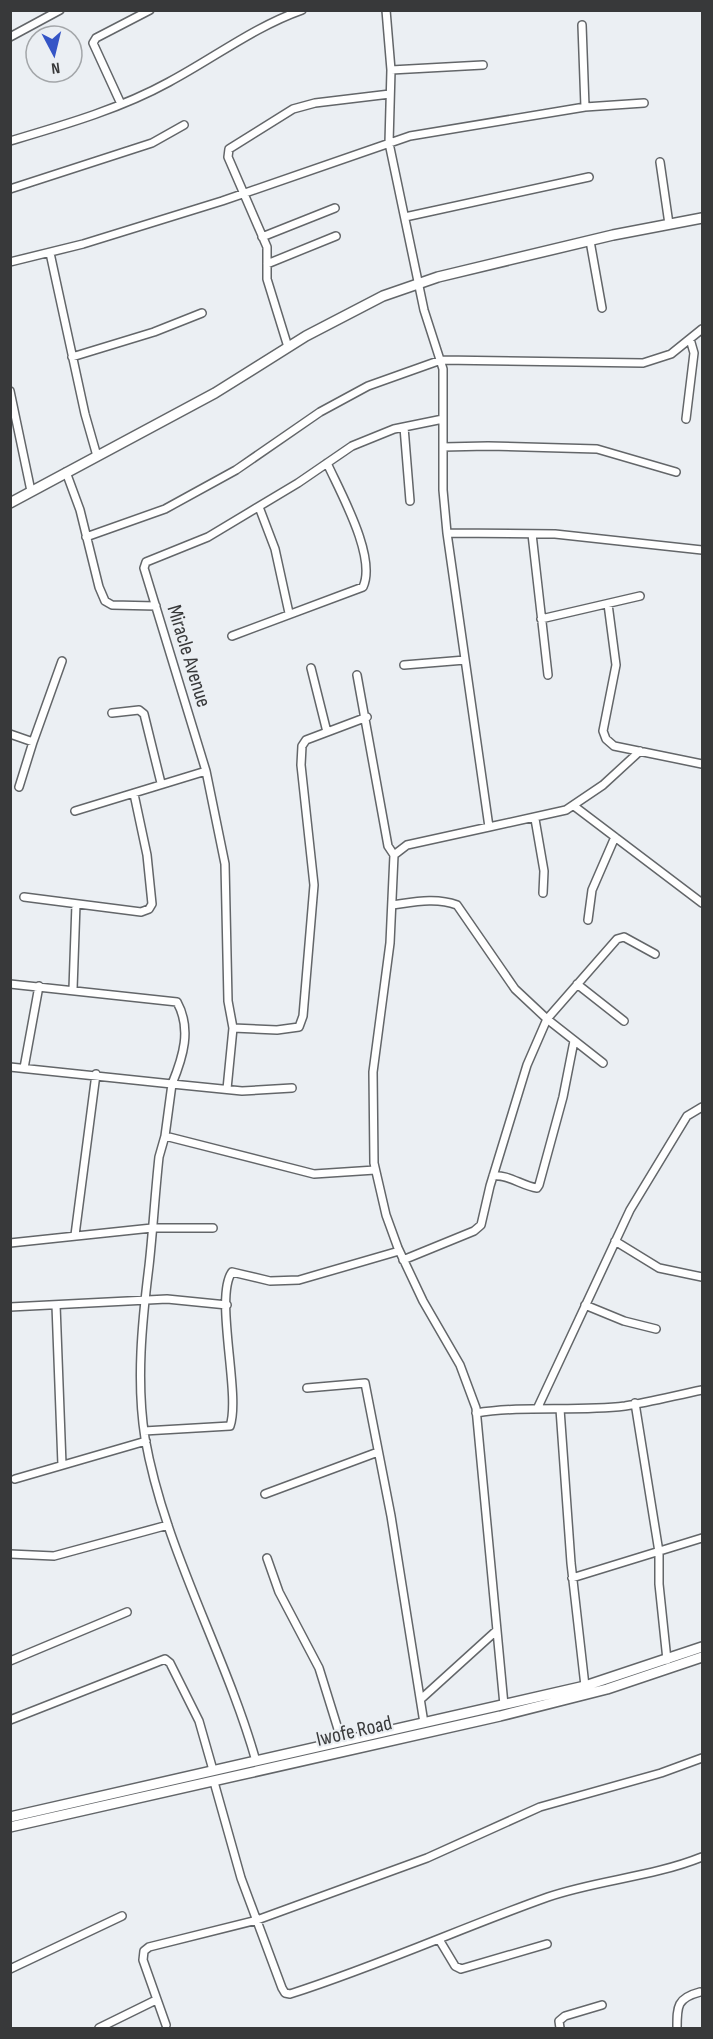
<svg xmlns="http://www.w3.org/2000/svg" width="713" height="2039" font-family="'Sofia Sans Condensed',sans-serif">
	<rect width="100%" height="100%" fill="#ebeff3"/>
	<g fill="none" stroke-linecap="round" stroke-linejoin="round">
		<defs>
			<path id="street" d="M386 10 391 70 389 143 424 310 443 369V490L447 533 489 827 407 845 394 855 390 943 373 1072 374 1163 386 1215 398 1248 423 1301 460 1365 476 1408 504 1705
				M582 25 585 107
				M10 37 60 10
				M391 70 483 65
				M121 104 93 43 96 38 150 10
				M10 141C64 125 120 109 169 82 214 58 254 27 302 10
				M660 162 669 224
				M10 189 152 143 184 125
				M405 217 589 177
				M262 237 335 208
				M590 241 602 308
				M50 253 85 414 97 456
				M10 262 83 244 222 201 410 136 585 107 644 103
				M267 264 336 236
				M288 347 267 279V247L228 157 229 149 293 109 315 103 390 94
				M72 357 154 332 202 313
				M10 391 31 491
				M686 419 694 353 690 339
				M404 427 410 501
				M443 447 488 446 597 449 676 472
				M66 472 80 510 99 587 105 601 112 605 156 606
				M259 507 275 549 289 613
				M447 533 555 534 702 550
				M532 534 548 675
				M86 537 165 509 236 470 320 412 368 386 441 360 643 363 671 354 702 329
				M608 604 616 665 603 731 606 739 614 746 702 764
				M541 619 640 596
				M232 636 363 587C377 557 340 492 327 463
				M404 665 465 660
				M311 668 327 732
				M357 675 388 846 394 855
				M112 713 139 710 144 714 161 783
				M10 734 33 742 62 661
				M19 787 33 742
				M574 806 702 903
				M75 811 206 771
				M535 819 544 871 543 893
				M489 827 566 810 603 785 640 751
				M24 897 141 912 149 909 152 904 147 855 134 794
				M392 905C414 902 436 897 457 905L515 989 547 1019 603 1063
				M588 920 592 890 615 837
				M10 984 177 1002C192 1029 183 1057 172 1084L242 1091 292 1088
				M577 984 624 1021
				M73 989 76 904
				M233 1028 277 1030 299 1027 303 1016 314 885 301 765 302 746 306 740 367 717
				M10 1067 172 1084 165 1136 314 1174 375 1170
				M24 1068 39 986
				M227 1089 233 1028 228 1001 225 864 206 771 144 568 146 562 208 537 298 483 352 446 394 429 443 419
				M165 1136 159 1157C155 1194 153 1230 149 1266 142 1322 136 1382 145 1438 165 1551 225 1652 256 1761
				M493 1176C508 1174 522 1186 537 1188L539 1185 563 1097 574 1041
				M75 1235 96 1074
				M615 1241 659 1268 702 1277
				M10 1243 152 1228H213
				M403 1260 474 1231 481 1225 490 1186 527 1065 547 1019 617 939 624 937 655 954
				M56 1305 62 1465
				M585 1305 624 1321 656 1329
				M10 1307 167 1299 227 1305
				M307 1388 365 1383 391 1516 424 1723
				M635 1403 659 1552V1584L667 1660
				M538 1407 630 1210 687 1116 702 1107
				M560 1409 571 1563 585 1686
				M476 1413C526 1405 575 1412 625 1406 651 1402 677 1395 702 1390
				M144 1431 230 1426C241 1395 214 1297 232 1272L270 1281 299 1280 399 1251
				M15 1479 146 1441
				M265 1494 378 1452
				M10 1554 54 1556 168 1525
				M267 1558 279 1592 319 1668 342 1742
				M572 1578 702 1538
				M10 1661 127 1612
				M421 1699 496 1631
				M10 1720 165 1659 170 1663 199 1721 213 1770
				M214 1782 241 1878 282 1988 285 1993 290 1994C378 1966 461 1928 548 1897 598 1880 652 1877 702 1857
				M440 1941 455 1966 461 1969 547 1944
				M10 1969 122 1916
				M166 2025 143 1960 144 1951 149 1947 257 1920 427 1858 540 1807 661 1773 702 1758
				M99 2028 156 2000
				M560 2028 559 2021 565 2016 602 2005
				M677 2028C677 2006 677 1998 700 1992"/>
			<path id="secondary" d="M10 503 215 393 306 336 383 296 438 277 613 235 702 218
				M10 1817 585 1686 702 1647
				M10 1827 500 1716 607 1689 702 1657"/>
		</defs>
		<use href="#street" stroke="#636669" stroke-width="10"/>
		<use href="#secondary" stroke="#636669" stroke-width="12"/>
		<use href="#street" stroke="#fff" stroke-width="7"/>
		<use href="#secondary" stroke="#fff" stroke-width="9"/>
	</g>
	<g text-anchor="middle" dominant-baseline="central" stroke-width="4.5" stroke-linejoin="round" paint-order="stroke">
		<g font-size="21" fill="#38393a" stroke="#ebeff3">
			<text transform="translate(189 656) rotate(73)">Miracle Avenue</text>
			<text transform="translate(354 1731) rotate(-13)">Iwofe Road</text>
		</g>
	</g>
	<rect width="713" height="2039" fill="none" stroke="#38393a" stroke-width="24"/>
	<g transform="translate(54 54) rotate(173)"><circle r="28" fill="#ebeff3" stroke="#a3a6a9" stroke-width="1.5"/>
	<path d="M0-4.5L10 22L0 15L-10 22Z" fill="#3555c6"/>
	<text y="-9" font-size="16" font-weight="bold" text-anchor="middle" fill="#38393a">N</text>
	</g>
</svg>
